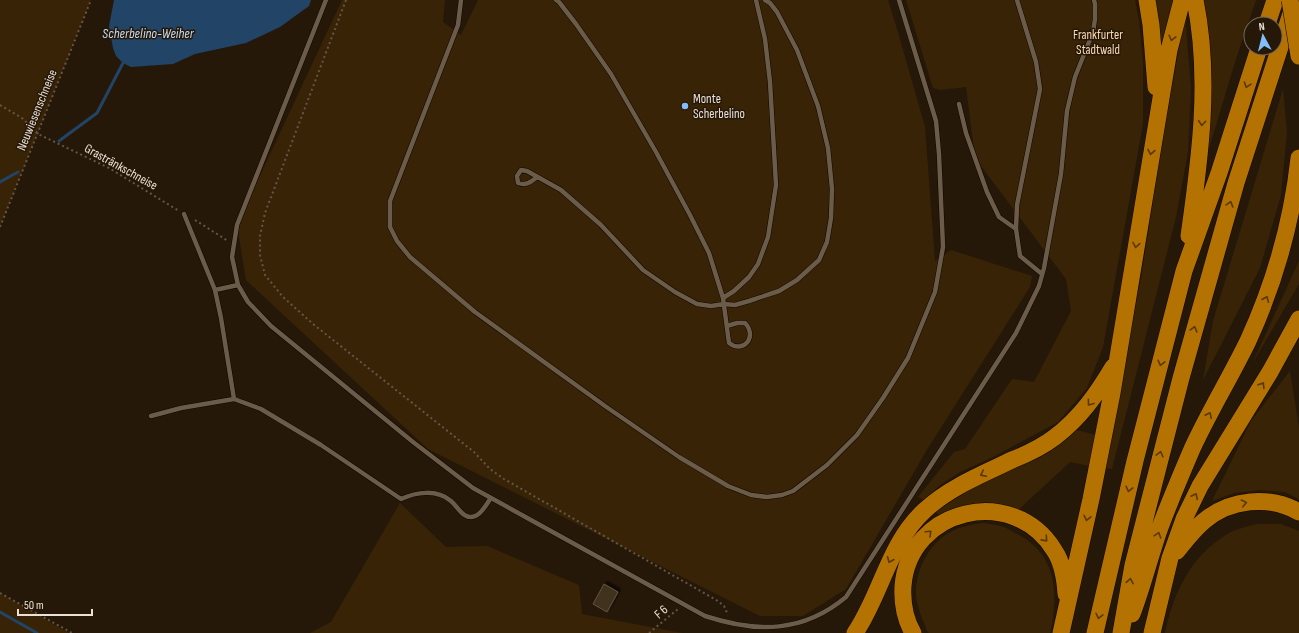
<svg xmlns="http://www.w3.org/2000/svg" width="1299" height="633" font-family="'Sofia Sans Condensed',sans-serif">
	<defs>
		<filter id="shadow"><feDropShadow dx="3" dy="-3" stdDeviation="1" flood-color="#0009"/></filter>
	</defs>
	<rect width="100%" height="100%" fill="#261808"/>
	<path fill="#392307" d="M0 0H91L0 227Z
		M342 0H445L443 22 461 35 478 0H888L897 29 925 127 935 261 951 250 1032 276 1030 287 928 448 846 589 803 616H760L428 449 246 280 237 225Z
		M906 0H1135L1139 21 1143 63V124L1103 347 1087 388 1058 422 993 457 960 472 940 485 924 500 918 497 954 452 965 449 1012 379 1034 382 1071 311 1066 279 975 158 966 87 941 90 933 88Z
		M1152 0H1176L1160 74Z
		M1204 0H1256L1235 62 1204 165C1207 148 1210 130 1211 113 1214 75 1210 37 1204 0Z
		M1185 15 1191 89 1188 152 1176 217 1112 469 1103 468 1141 278 1164 131Z
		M1283 89 1287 132 1281 195 1260 268 1203 380 1213 321Z
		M1299 261V284L1252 364Z
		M1290 371 1299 428V499L1285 492 1260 490 1234 493 1212 501 1251 421Z
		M1073 429 1096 435 1090 466 1070 462 1017 511 940 516 934 510Z
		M400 503 446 547 487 546 579 585 582 614 682 633H310L331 622Z
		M982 523C988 524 994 524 1000 526 1006 527 1011 531 1017 534 1057 554 1059 594 1050 633H929L927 631C923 619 916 606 916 593 916 564 935 534 963 527 969 525 976 524 982 523Z
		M1257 524H1281L1299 531V633H1165C1173 596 1188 561 1220 539 1224 536 1228 533 1233 531 1240 528 1249 526 1257 524Z
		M0 593 69 633H0Z"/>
	<path fill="#214467" d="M114 0H311L309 6 280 27 246 43 195 54 173 64 131 67 123 63 116 56 113 48 109 26Z"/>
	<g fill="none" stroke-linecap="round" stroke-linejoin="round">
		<path stroke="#214467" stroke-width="3" d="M59 141 97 113 123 63
			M0 182 18 172
			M0 612 37 633"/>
	</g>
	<path fill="#3f301f" stroke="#635442" filter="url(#shadow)" d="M604 584 618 592 607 612 593 604Z"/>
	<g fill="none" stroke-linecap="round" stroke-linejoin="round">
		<defs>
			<path id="service" d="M326 0 237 225 232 257 238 285 248 302 271 326 413 442 473 488 705 616C757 633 803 633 846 597L1016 333 1039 286 1044 268 1061 174 1067 111 1075 77 1093 32 1095 19V4L1094 0
				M461 0 458 25 390 201V227L397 241 410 257 475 312 605 406 679 457 728 486 751 495 767 497 782 495 793 491 827 465 857 435 883 398 908 358 935 292 943 247 939 154 936 121 899 0
				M556 0 559 2 576 24 611 74 656 152 690 215 709 253 723 298 729 343C743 354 758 337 745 323H737L727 326
				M1017 0 1036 62 1040 89 1017 205 1016 229 1020 256 1042 274
				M959 104 966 133 987 192 999 217 1016 229
				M537 177C531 182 526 186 518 183L517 176 521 170 527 171 561 190 601 225 643 270 675 292 697 304 711 306 724 304 735 305 749 301 779 291 797 280 819 260 827 242 831 218 832 189 828 148 818 106 797 50 777 12 770 3 765 0
				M184 214 215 290 221 318 234 399
				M215 290 238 285
				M723 298 734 291 749 277 758 264 768 237 776 185 770 82 765 39 756 0
				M151 416 181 408 234 399 261 409 321 445 401 499C416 492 437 489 451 501 458 507 464 521 475 516 482 514 487 503 491 498"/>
			<path id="motorway" d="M1147 0 1151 25 1156 87
				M1267 24 1275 0
				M1189 236C1200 158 1211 78 1195 0
				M1177 551C1186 540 1194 529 1204 521 1230 499 1269 495 1299 512
				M1132 614C1142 588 1149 560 1158 533 1168 505 1180 477 1192 449 1209 412 1230 378 1248 341 1275 282 1292 222 1299 158
				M855 633C882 593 888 544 925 510 950 487 983 474 1012 460 1027 454 1042 447 1055 437 1080 418 1097 394 1113 367
				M913 633C905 619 902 602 903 586 909 508 1013 484 1054 550 1063 563 1065 579 1066 594
				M1061 633 1091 499 1112 393 1165 74 1169 50 1182 0
				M1095 633 1135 461 1184 271 1219 173 1259 48
				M1121 633 1133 565 1181 378 1236 183 1293 7
				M1152 633 1170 558 1184 519 1200 486 1270 372 1299 319"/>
		</defs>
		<use href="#service" stroke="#0e0400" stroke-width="5.5"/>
		<use href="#motorway" stroke="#0e0400" stroke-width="18"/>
		<path stroke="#635648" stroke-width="2" stroke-dasharray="2 3" stroke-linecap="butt" d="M346 0 265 213 260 236V255L265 275 283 297 313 324 474 452 490 469 504 479 718 601 724 606 728 615
			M0 105 22 118 38 134 109 168 179 211
			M195 220 228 241
			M0 227 91 0
			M0 593 72 633
			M649 633 678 609"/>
		<use href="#service" stroke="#6b5b49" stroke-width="4.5"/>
		<use href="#motorway" stroke="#b47203" stroke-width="17"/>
		<defs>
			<path id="motorway-bridge" d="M1290 0 1299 56"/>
		</defs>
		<use href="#motorway-bridge" stroke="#0e0400" stroke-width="18" stroke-linecap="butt"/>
		<use href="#motorway-bridge" stroke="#b47203" stroke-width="17"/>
	</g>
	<defs><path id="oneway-chevron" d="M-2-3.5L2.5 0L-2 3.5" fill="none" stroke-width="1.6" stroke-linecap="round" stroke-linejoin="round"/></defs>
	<g stroke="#583806">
		<use href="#oneway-chevron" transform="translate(1172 38) rotate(104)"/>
		<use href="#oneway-chevron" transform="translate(1247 85) rotate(108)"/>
		<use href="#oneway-chevron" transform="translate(1202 123) rotate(94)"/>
		<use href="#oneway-chevron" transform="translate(1151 152) rotate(100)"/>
		<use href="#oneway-chevron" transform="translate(1230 204) rotate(-74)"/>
		<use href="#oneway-chevron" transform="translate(1136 245) rotate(99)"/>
		<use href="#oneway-chevron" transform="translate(1266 299) rotate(-67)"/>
		<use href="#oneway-chevron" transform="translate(1194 329) rotate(-75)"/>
		<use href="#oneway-chevron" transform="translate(1161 363) rotate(104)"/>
		<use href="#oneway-chevron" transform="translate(1262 385) rotate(-58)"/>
		<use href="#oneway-chevron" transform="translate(1090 403) rotate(126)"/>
		<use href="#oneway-chevron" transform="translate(1209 415) rotate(-64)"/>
		<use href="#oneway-chevron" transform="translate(1160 454) rotate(-76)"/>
		<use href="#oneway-chevron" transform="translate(983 474) rotate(154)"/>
		<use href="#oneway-chevron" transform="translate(1129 489) rotate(104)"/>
		<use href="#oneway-chevron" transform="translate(1195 496) rotate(-64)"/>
		<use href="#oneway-chevron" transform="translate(1244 503) rotate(-12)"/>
		<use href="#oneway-chevron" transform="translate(1087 518) rotate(103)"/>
		<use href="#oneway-chevron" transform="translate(929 533) rotate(-43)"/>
		<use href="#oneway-chevron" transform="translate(1158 535) rotate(-72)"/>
		<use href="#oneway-chevron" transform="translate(1045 539) rotate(48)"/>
		<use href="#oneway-chevron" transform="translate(890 560) rotate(113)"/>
		<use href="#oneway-chevron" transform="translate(1130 581) rotate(-80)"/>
		<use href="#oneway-chevron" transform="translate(1099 616) rotate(103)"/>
	</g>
	<circle fill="#81bdfa" stroke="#261808" stroke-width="1.5" cx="685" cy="106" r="4"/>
	<g text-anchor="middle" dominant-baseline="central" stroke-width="3" stroke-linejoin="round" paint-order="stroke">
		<g font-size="13" fill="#fbdab4" stroke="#261808">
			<text x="1098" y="35">Frankfurter<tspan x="1098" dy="15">Stadtwald</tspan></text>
		</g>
		<g font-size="13" fill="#eae0d6" stroke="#261808" text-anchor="start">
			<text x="693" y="99">Monte<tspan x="693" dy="15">Scherbelino</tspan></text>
		</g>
		<g font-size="13" fill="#eae0d6" stroke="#261808">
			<text transform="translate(37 110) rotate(-68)">Neuwiesenschneise</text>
			<text transform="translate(121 167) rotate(29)">Grastränkschneise</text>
			<text transform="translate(661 612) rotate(-40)">F 6</text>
		</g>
		<g font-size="14" font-style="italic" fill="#c6dcf4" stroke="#261808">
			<text x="148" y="33">Scherbelino-Weiher</text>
		</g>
	</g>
	<g transform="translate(1263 36) rotate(353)"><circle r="19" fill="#261808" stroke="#74685a"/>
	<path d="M0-3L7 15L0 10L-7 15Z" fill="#81bdfa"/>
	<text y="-6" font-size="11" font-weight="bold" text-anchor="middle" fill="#eae0d6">N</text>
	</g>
	<path d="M18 609v6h74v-6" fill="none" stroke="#eae0d6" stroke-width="2"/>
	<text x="24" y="609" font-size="12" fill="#eae0d6" stroke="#261808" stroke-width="3" paint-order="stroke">50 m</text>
</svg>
